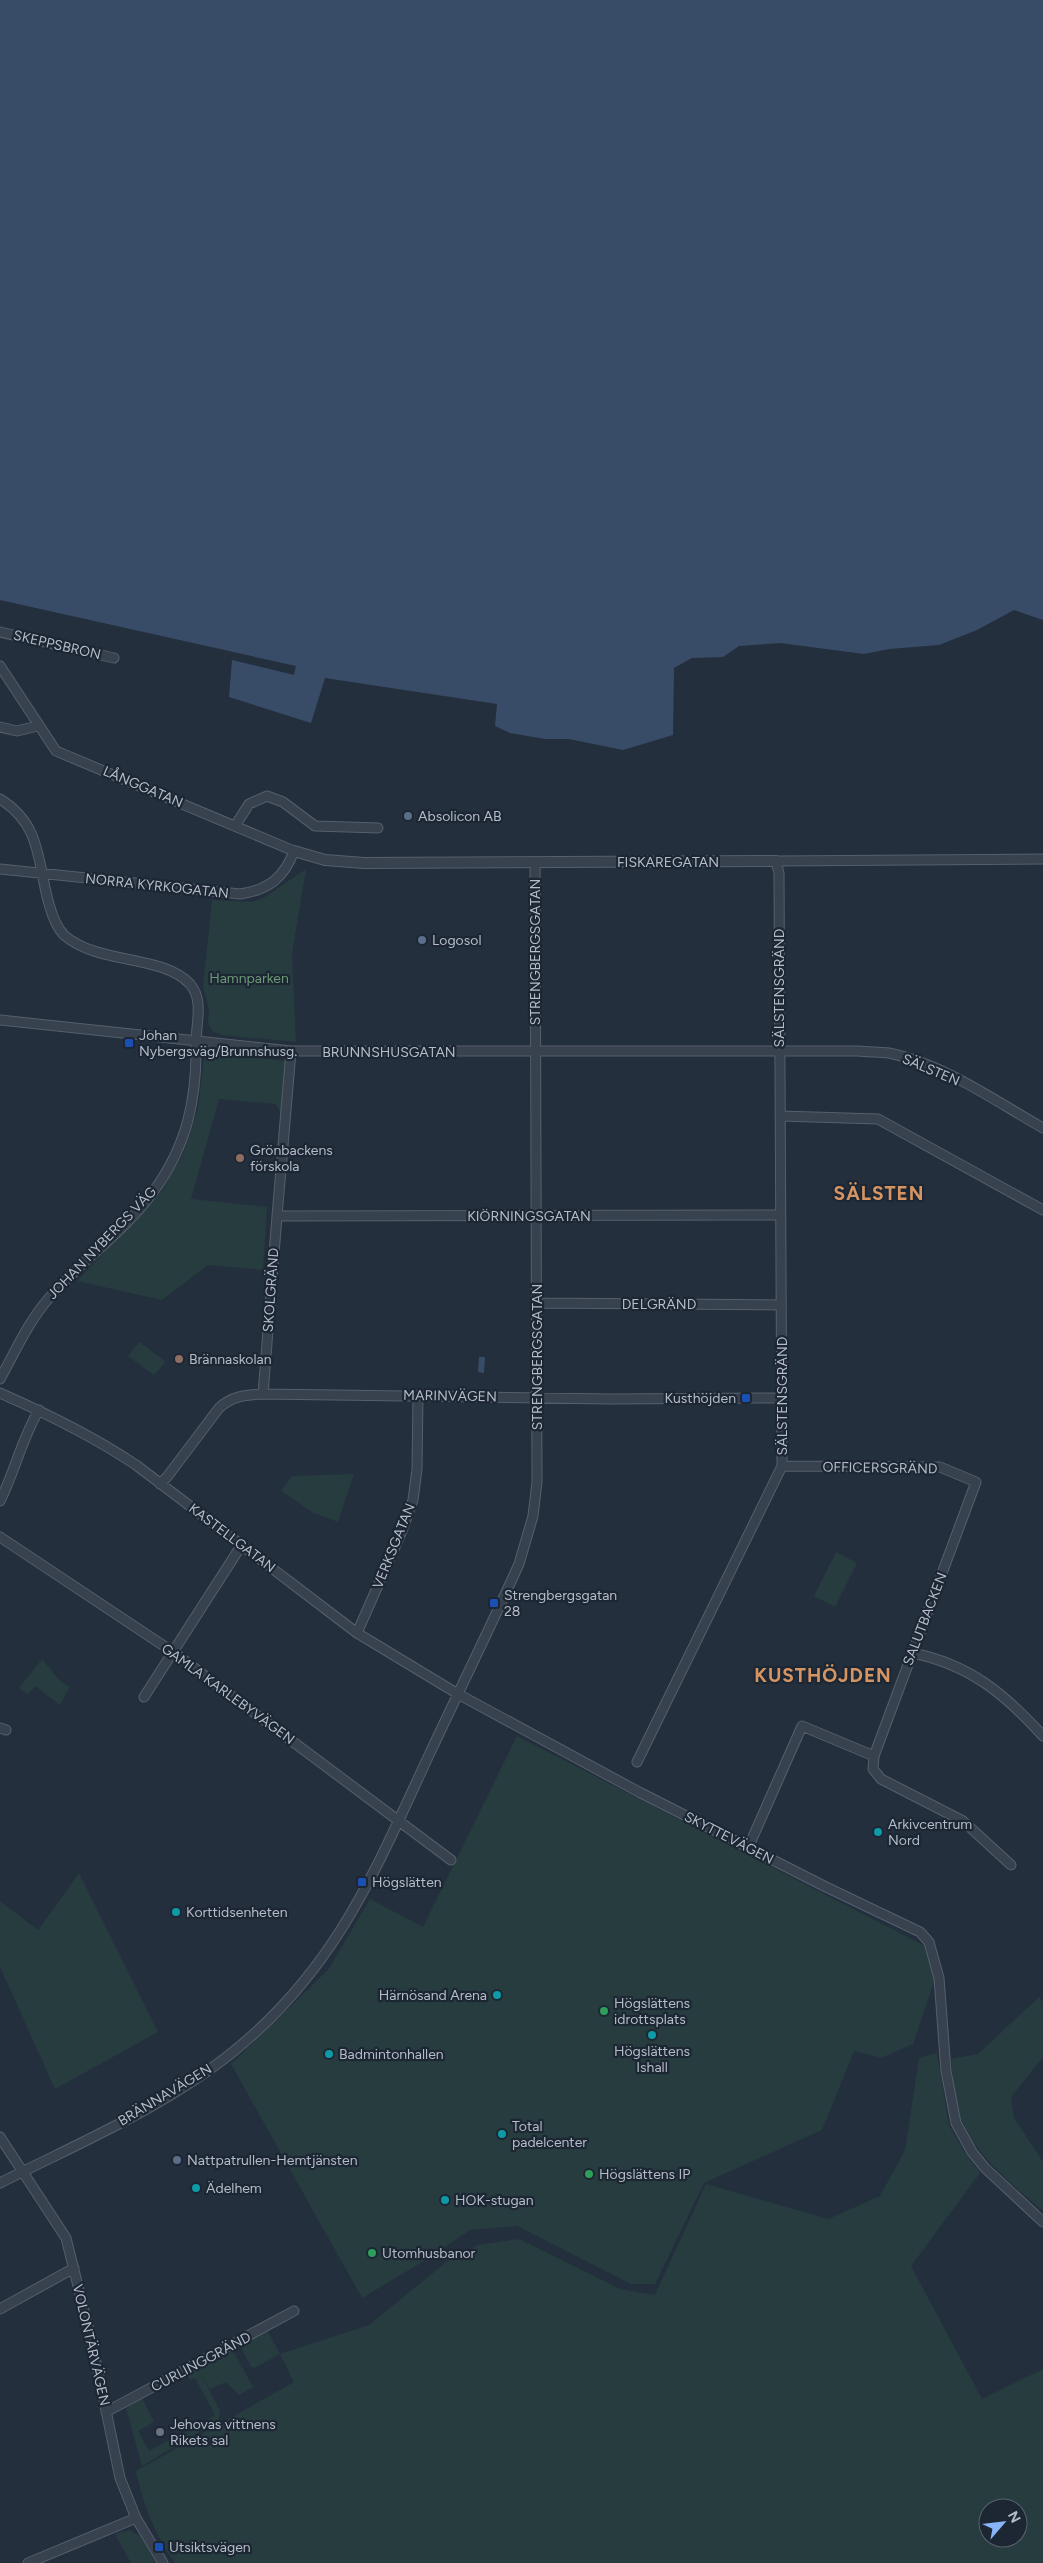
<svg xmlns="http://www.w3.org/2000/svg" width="1043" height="2563" font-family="Figtree,sans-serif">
	<rect width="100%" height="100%" fill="#242f3e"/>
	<path fill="#263c3f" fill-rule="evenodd" d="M306 869 292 954 296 1042 222 1035 212 1031 208 1024 209 1010 203 986 212 900 253 902 265 897Z
		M213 1052 285 1061 287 1065 282 1116 276 1104 219 1099 191 1199 267 1207 263 1270 208 1265 162 1300 77 1281 162 1191 183 1154 198 1109 204 1058Z
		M139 1342 164 1360 165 1363 154 1375 128 1356Z
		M354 1474 338 1522 314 1513 281 1491 292 1476Z
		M836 1552 857 1563 835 1607 814 1596Z
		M42 1659 60 1681 70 1687 60 1705 35 1686 28 1694 19 1688Z
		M517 1736 925 1946 935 1979 913 2044 881 2058 854 2051 822 2130 704 2183 655 2284H631L517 2226 470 2230 424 2261 362 2298 231 2064 328 1970 370 1899 423 1927Z
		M79 1873 158 2032 55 2089 0 1967V1901L38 1930Z
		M1039 1997 1043 2002V2057L1011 2097 1014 2118 1043 2162V2211C1010 2182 967 2150 957 2105 953 2090 953 2074 951 2059L978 2054Z
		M937 2053 949 2125 965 2153 980 2173 911 2266 982 2399 1043 2369V2563H175C155 2536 143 2504 136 2471L294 2382 280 2354 254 2368 251 2367 240 2345 267 2330 280 2354 369 2325 450 2259 478 2245 519 2239 620 2289 655 2295 706 2184 828 2219 880 2196 905 2150 919 2058ZM988 2508H1018V2538H988Z
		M232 2349 253 2387 239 2395 226 2382 210 2389 201 2374 220 2411 219 2420 142 2466 126 2408 142 2398 154 2422 138 2431 149 2451 215 2415 195 2378 190 2380 187 2373Z
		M130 2530 140 2536 156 2563H131L115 2534Z"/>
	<path fill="#394c67" d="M0 0H1043V620L1014 610 977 630 939 645 889 649 864 654 780 643 739 646 723 657 692 658 674 668 673 735 623 750 569 739H545L510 733 495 726 497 704 325 678 311 723 229 697 232 660 294 675 296 666 0 600Z
		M479 1357H485L484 1373 478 1372Z"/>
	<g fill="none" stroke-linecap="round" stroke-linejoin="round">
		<defs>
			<path id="minor" d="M0 632 114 658
				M0 666 56 751 294 851C284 878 268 890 240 894L0 869
				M0 727 17 731 38 726
				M0 799C42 825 37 862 49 904 52 915 56 927 64 935 98 965 162 954 190 984 204 1000 196 1023 196 1043 197 1099 187 1146 153 1192 124 1232 81 1261 49 1298 28 1322 15 1352 0 1379
				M235 826 249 804 267 796 283 802 315 826 378 828
				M0 1020 291 1051H858C868 1052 879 1052 889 1053 944 1064 995 1101 1043 1128
				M781 1116 878 1119 1043 1210
				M277 1216 291 1051
				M537 1303 781 1305
				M0 1393C48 1414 93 1436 136 1465L357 1633 458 1694 639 1792 826 1887 920 1932 929 1942 939 1978 946 2071 956 2123 972 2152 985 2168 1043 2222
				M263 1394 277 1216 779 1215
				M782 1466 940 1467 976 1482 874 1756
				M160 1484 167 1477 219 1408C232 1396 245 1395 263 1394L610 1399 781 1398
				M0 1501C15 1471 22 1438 39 1410
				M0 1537 173 1652 451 1860
				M357 1633 402 1531 413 1500 417 1469 418 1395
				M912 1653C969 1664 1005 1694 1043 1736
				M144 1697 241 1546
				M0 1728 6 1730
				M637 1762 782 1466 779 873 776 861 1043 859
				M748 1848 802 1726 874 1756 873 1769 881 1779 963 1821 1011 1865
				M0 2137 66 2238 91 2338 120 2478 136 2518 163 2563
				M0 2183C79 2143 165 2107 234 2051 337 1967 375 1871 429 1755 459 1691 490 1628 519 1564L533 1516 537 1482 535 863
				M0 2309 74 2268
				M106 2412 294 2311
				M28 2563 136 2518"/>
			<path id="tertiary" d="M294 851 325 860 364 863 776 861"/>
		</defs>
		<use href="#minor" stroke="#565f6c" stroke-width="11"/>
		<use href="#tertiary" stroke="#565f6c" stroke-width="12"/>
		<use href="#minor" stroke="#38414e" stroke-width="9"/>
		<use href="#tertiary" stroke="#38414e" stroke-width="10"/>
	</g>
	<g fill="#5c6f8a" stroke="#1d2633" stroke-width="2">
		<circle cx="408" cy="816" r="5"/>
		<circle cx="422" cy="940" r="5"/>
		<circle cx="177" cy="2160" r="5"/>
	</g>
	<g fill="#1a4fb4" stroke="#1d2633" stroke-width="2">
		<rect x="124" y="1038" width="10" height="10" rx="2.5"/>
		<rect x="741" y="1393" width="10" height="10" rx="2.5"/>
		<rect x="489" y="1598" width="10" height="10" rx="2.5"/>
		<rect x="357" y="1877" width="10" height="10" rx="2.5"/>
		<rect x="154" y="2542" width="10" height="10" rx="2.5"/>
	</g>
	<g fill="#8d6e63" stroke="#1d2633" stroke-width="2">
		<circle cx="240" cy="1158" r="5"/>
		<circle cx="179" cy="1359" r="5"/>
	</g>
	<g fill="#0f9aa8" stroke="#1d2633" stroke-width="2">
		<circle cx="878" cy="1832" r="5"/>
		<circle cx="176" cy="1912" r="5"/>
		<circle cx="497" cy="1995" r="5"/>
		<circle cx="652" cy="2035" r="5"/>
		<circle cx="329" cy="2054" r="5"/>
		<circle cx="502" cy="2134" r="5"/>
		<circle cx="196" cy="2188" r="5"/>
		<circle cx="445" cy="2200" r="5"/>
	</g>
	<g fill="#2e9e5b" stroke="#1d2633" stroke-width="2">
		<circle cx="604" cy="2011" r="5"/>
		<circle cx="589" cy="2174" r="5"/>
		<circle cx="372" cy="2253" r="5"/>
	</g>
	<circle fill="#6b7280" stroke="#1d2633" stroke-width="2" cx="160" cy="2432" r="5"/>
	<g text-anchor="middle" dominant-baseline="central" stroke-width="4.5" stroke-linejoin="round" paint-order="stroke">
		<g font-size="14" fill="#b4bcc9" stroke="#1d2633">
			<text transform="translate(57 645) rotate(13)">SKEPPSBRON</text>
			<text transform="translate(143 787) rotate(23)">LÅNGGATAN</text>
			<text x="668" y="862">FISKAREGATAN</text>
			<text transform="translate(157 886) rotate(6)">NORRA KYRKOGATAN</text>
			<text transform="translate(535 952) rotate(-90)">STRENGBERGSGATAN</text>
			<text transform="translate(779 988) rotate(-90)">SÄLSTENSGRÄND</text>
			<text x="389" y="1052">BRUNNSHUSGATAN</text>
			<text transform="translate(931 1070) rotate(23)">SÄLSTEN</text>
			<text x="529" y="1216">KIÖRNINGSGATAN</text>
			<text transform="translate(102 1243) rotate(-46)">JOHAN NYBERGS VÄG</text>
			<text transform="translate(271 1290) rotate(-86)">SKOLGRÄND</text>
			<text x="659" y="1304">DELGRÄND</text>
			<text transform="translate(537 1357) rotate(-90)">STRENGBERGSGATAN</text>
			<text transform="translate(450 1396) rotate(1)">MARINVÄGEN</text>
			<text transform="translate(782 1396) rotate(-90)">SÄLSTENSGRÄND</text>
			<text transform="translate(880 1468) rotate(1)">OFFICERSGRÄND</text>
			<text transform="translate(232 1538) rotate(37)">KASTELLGATAN</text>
			<text transform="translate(394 1546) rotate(-68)">VERKSGATAN</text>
			<text transform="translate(925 1619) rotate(-69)">SALUTBACKEN</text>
			<text transform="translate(228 1694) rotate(36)">GAMLA KARLEBYVÄGEN</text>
			<text transform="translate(729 1838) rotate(27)">SKYTTEVÄGEN</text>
			<text transform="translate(165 2095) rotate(-31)">BRÄNNAVÄGEN</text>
			<text transform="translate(91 2345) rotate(77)">VOLONTÄRVÄGEN</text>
			<text transform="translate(201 2362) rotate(-28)">CURLINGGRÄND</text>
		</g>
		<g font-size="14" fill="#b4bcc9" stroke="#1d2633" text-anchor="start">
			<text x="418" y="816">Absolicon AB</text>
			<text x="432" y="940">Logosol</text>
			<text x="139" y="1035">Johan<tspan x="139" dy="16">Nybergsväg/Brunnshusg.</tspan></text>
			<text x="250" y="1150">Grönbackens<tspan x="250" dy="16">förskola</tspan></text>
			<text x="189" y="1359">Brännaskolan</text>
			<text x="736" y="1398" text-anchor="end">Kusthöjden</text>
			<text x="504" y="1595">Strengbergsgatan<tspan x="504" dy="16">28</tspan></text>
			<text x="888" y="1824">Arkivcentrum<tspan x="888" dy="16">Nord</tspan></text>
			<text x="372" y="1882">Högslätten</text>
			<text x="186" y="1912">Korttidsenheten</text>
			<text x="487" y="1995" text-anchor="end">Härnösand Arena</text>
			<text x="614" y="2003">Högslättens<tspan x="614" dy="16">idrottsplats</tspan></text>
			<text x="652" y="2051" text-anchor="middle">Högslättens<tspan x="652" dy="16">Ishall</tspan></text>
			<text x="339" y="2054">Badmintonhallen</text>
			<text x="512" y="2126">Total<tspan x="512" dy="16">padelcenter</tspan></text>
			<text x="187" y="2160">Nattpatrullen-Hemtjänsten</text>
			<text x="599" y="2174">Högslättens IP</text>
			<text x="206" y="2188">Ädelhem</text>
			<text x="455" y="2200">HOK-stugan</text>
			<text x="382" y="2253">Utomhusbanor</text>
			<text x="170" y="2424">Jehovas vittnens<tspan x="170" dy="16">Rikets sal</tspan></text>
			<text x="169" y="2547">Utsiktsvägen</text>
		</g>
		<g font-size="14" fill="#6b9a76" stroke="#1d2633">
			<text x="249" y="978">Hamnparken</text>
		</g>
		<g font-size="19" font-weight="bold" letter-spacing="1" fill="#d59563" stroke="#1d2633">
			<text x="879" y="1193">SÄLSTEN</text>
			<text x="823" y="1675">KUSTHÖJDEN</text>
		</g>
	</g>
	<g transform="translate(1003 2523) rotate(62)"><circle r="24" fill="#1d2633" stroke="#59626f"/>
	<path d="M0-4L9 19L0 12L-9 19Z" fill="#8ab4f8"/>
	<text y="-8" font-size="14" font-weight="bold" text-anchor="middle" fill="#b4bcc9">N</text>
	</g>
</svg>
